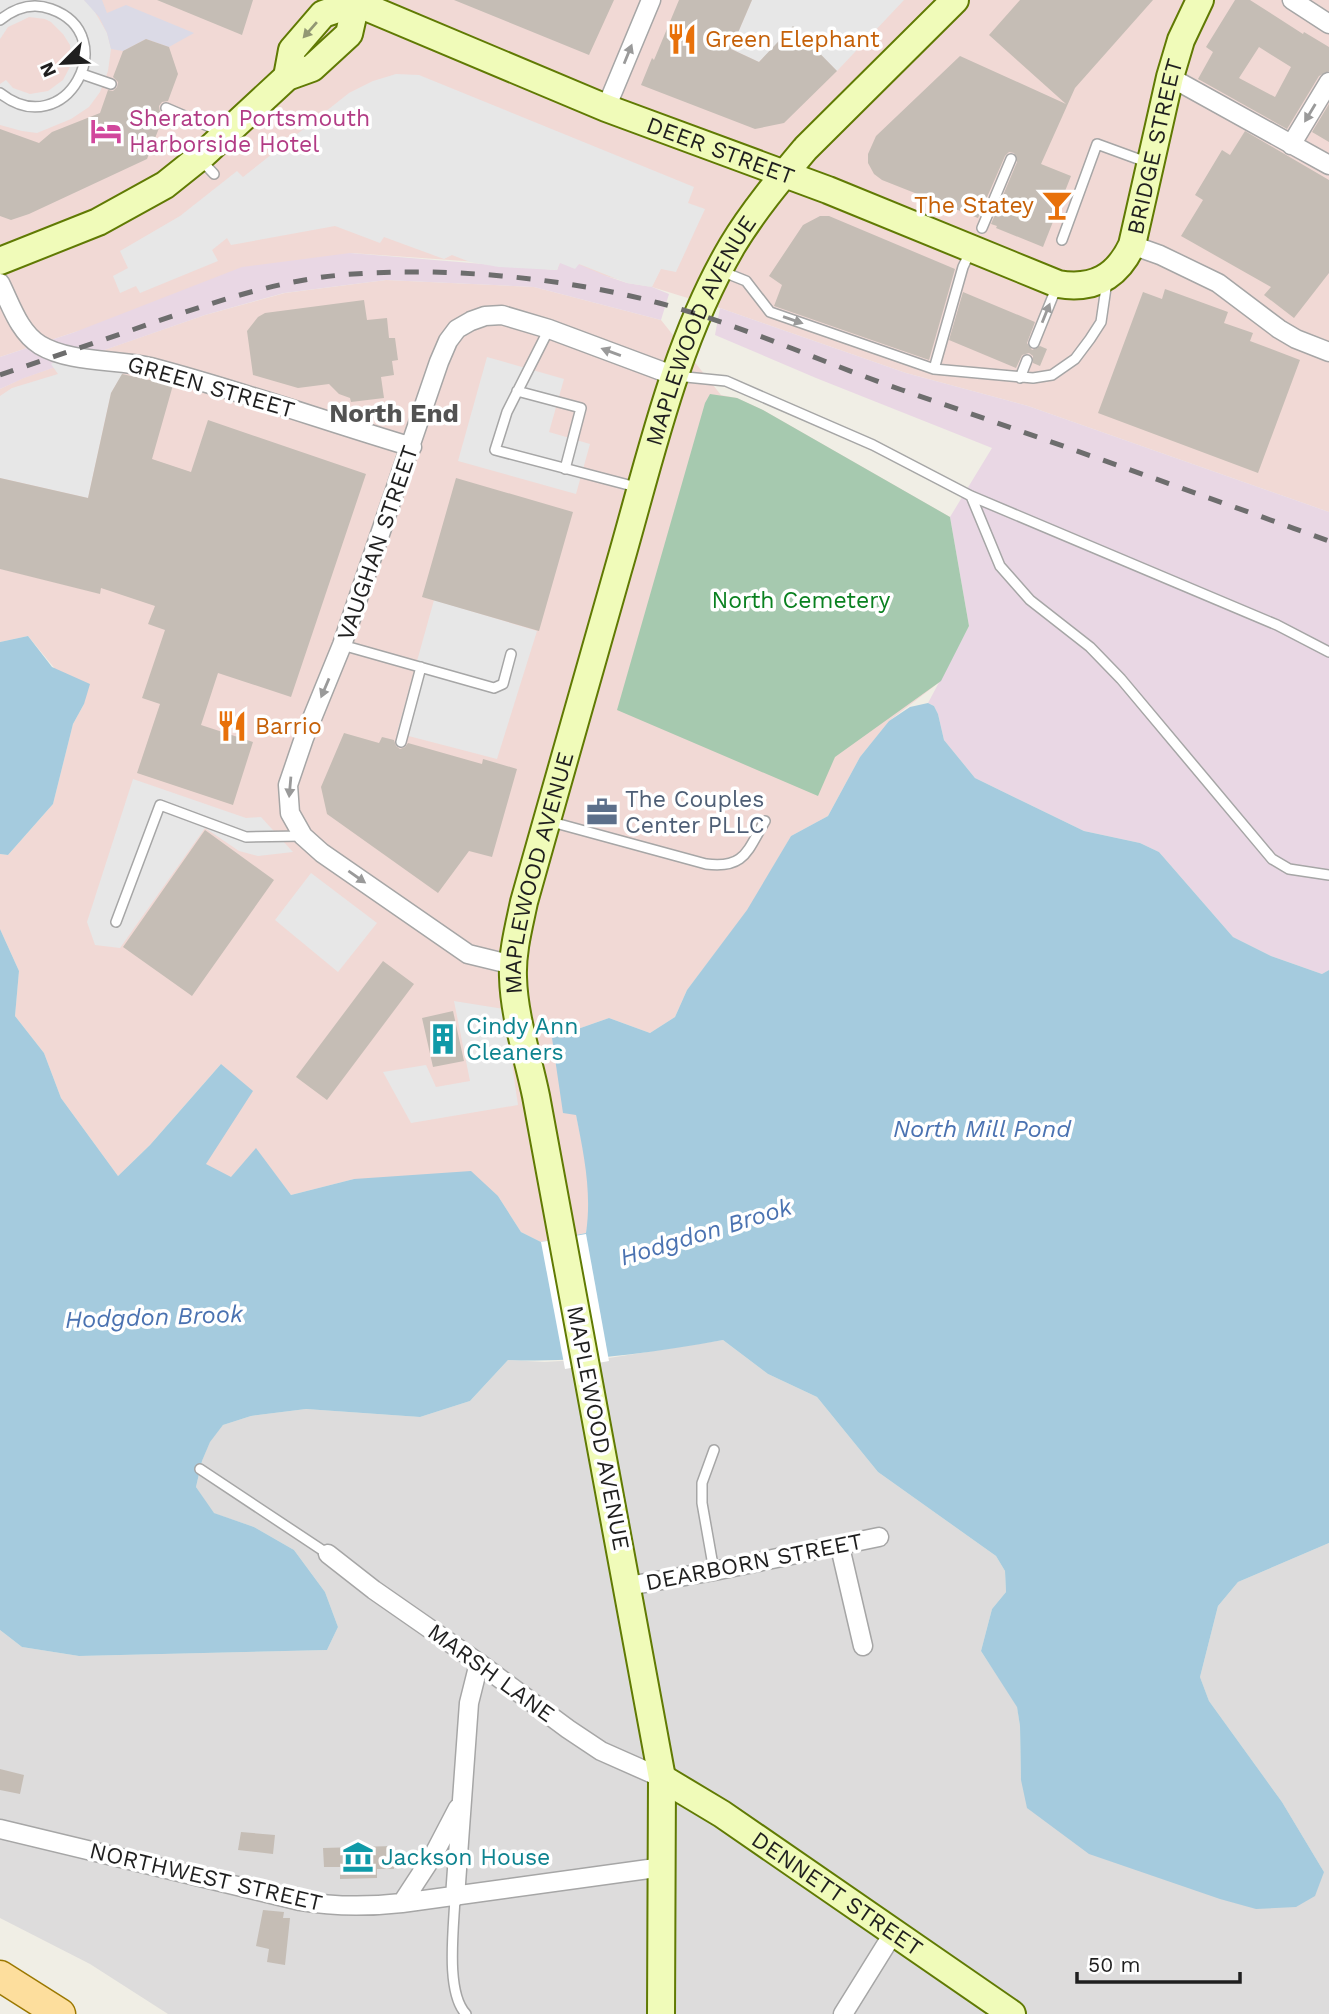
<svg xmlns="http://www.w3.org/2000/svg" width="1329" height="2014" font-family="'Work Sans',sans-serif">
	<rect width="100%" height="100%" fill="#f0eee5"/>
	<path fill="#dddcdc" d="M723 1340 768 1374 817 1397 878 1472 996 1556 1005 1571 1006 1592 992 1609 981 1651 1017 1706 1020 1726 1021 1780 1324 1872 1282 1802 1209 1701 1200 1677 1218 1606 1238 1582 1329 1543V2014H168L90 1964 0 1918V1630L22 1647 79 1656 327 1650 338 1627 325 1592 294 1550 254 1527 213 1513 196 1487 202 1461 210 1441 223 1425 251 1416 306 1409 420 1417 470 1401 508 1360 545 1362 609 1358Z"/>
	<path fill="#f1d9d5" d="M0 0H1329V512L1028 406 906 373 720 308 652 287 575 269 351 253 75 332 0 357Z
		M386 280 534 287 661 320 721 395 737 398 763 410 950 517 941 681 889 721 869 746 860 757 828 816 791 836 748 910 687 990 675 1017 650 1033 609 1018 552 1038 576 1115 587 1165 590 1211 586 1233 541 1242 521 1232 498 1196 354 1179 291 1195 256 1149 231 1178 206 1165 221 1064 150 1145 118 1176 61 1098 44 1053 15 1016 19 971 0 929V854L8 855 53 804 73 724 84 704 28 636 0 642V389L23 378 205 315 285 293Z"/>
	<path fill="#e9d7e4" d="M350 253 557 270 560 263 578 264 606 276 627 283 652 287 669 294 661 320 534 287 386 280 284 293 205 315 24 378 0 389V357L75 332 242 267Z
		M720 308 906 373 1028 406 1329 512V970L1322 974 1271 956 1233 937 1159 852 1140 843 1084 831 975 778 944 740 938 714 934 706 928 703 969 626 950 517 992 448 816 378 715 335Z"/>
	<path fill="#a6c9af" d="M710 394 737 398 763 410 950 517 969 626 941 681 835 757 818 796 617 710 705 403Z"/>
	<path fill="#e7e7e7" d="M0 0H84L92 7 107 33 111 49 108 71 100 92 89 107 71 119 37 133 22 131 0 125V84L6 80 13 88 30 94 48 91 63 80 71 65V58L70 45 63 34 51 22 45 19 29 17 21 21 8 27 0 39Z
		M752 0H904L837 71 793 27 759 62 731 49Z
		M396 74 419 75 694 187 688 203 705 209 676 272 661 269 652 287 627 283 579 264 575 269 560 263 557 270 499 267 470 262 452 255 444 259 384 237 380 243 335 226 231 245 227 238 212 250 218 261 140 293 136 286 120 293 113 276 128 268 120 251 180 216 237 171 243 177 349 93 373 81Z
		M487 357 564 379 549 432 590 444 576 494 458 461Z
		M59 358 124 371 111 393 88 498 0 478V396L12 388 58 374 51 364Z
		M434 600 537 631 497 759 397 733Z
		M133 779 246 818 261 817 293 852 258 856 239 851 205 828 120 948 95 945 87 922Z
		M311 873 377 923 338 972 275 920Z
		M454 1001 504 1009 518 1105 411 1123 383 1072 426 1065 436 1087 470 1081Z"/>
	<path fill="#dbdae6" d="M84 0H102L107 13 126 5 194 33 169 47 146 39 123 51 111 49 107 33 99 17Z"/>
	<path fill="#a5cbde" d="M28 636 52 667 90 684 84 704 73 724 53 804 8 855 0 854V642Z
		M928 703 934 706 938 714 944 740 975 778 1084 831 1140 843 1159 852 1233 937 1271 956 1322 974 1329 970V1543L1238 1582 1218 1606 1200 1677 1209 1701 1282 1802 1324 1872 1315 1896 1296 1907 1256 1909 1220 1899 1089 1854 1027 1808 1021 1780 1020 1726 1017 1707 981 1651 992 1609 1006 1592 1005 1571 996 1556 878 1472 817 1397 768 1374 723 1340C651 1353 581 1363 508 1360L470 1401 420 1417 306 1409 251 1416 223 1425 210 1442 202 1461 196 1487 214 1513 254 1527 294 1550 325 1592 338 1627 327 1650 79 1656 22 1647 0 1630V929L19 971 15 1016 44 1053 61 1098 118 1176 150 1145 221 1064 253 1091 206 1164 231 1177 256 1148 291 1195 354 1179 471 1171 498 1196 521 1232 541 1242 586 1233C592 1193 584 1155 576 1115L563 1113 552 1038 609 1018 650 1033 675 1017 687 990 747 910 791 836 828 816 860 757 889 721 910 707Z"/>
	<path fill="#fff" d="M586 1234 609 1361 565 1369 541 1242Z"/>
	<path fill="#c5bdb5" fill-rule="evenodd" d="M157 0H253L242 35Z
		M454 0H614L589 55Z
		M679 0H752L731 49 759 62 793 26 837 71 784 123 755 129 641 85 652 58 654 60Z
		M1020 0H1153L1075 88 1041 164 1071 176 1043 247 996 228 997 226 991 224 1017 162 1014 153 1009 152 1005 156 978 218 882 180 874 174 868 163V154L876 136 960 56 1066 104 989 35Z
		M1235 0H1250L1303 34 1304 32 1329 47V71L1319 76 1287 129 1198 79 1213 52 1206 47ZM1259 47 1291 67 1275 97 1239 78Z
		M146 39 169 47 178 74 168 101 162 102 159 106 160 112 164 115 147 159 29 214 11 220 0 216V129L39 143 52 132 100 113 108 90 113 91 117 87 118 82 113 77 123 51Z
		M1329 104V142L1312 132Z
		M1245 131 1329 180V273L1294 318 1264 295 1271 287 1181 236 1203 200 1195 195 1222 150 1230 155Z
		M820 216H829L955 269 929 360 774 306 782 285 769 276 803 225Z
		M1165 289 1228 312 1224 323 1253 333 1250 341 1300 360 1258 473 1098 413 1143 292 1162 299Z
		M963 292 1035 322 1027 343 1032 350 1040 346 1047 349 1040 366 1033 363V356L1029 353 1022 355 1016 368 949 340Z
		M364 300 367 320 387 318 389 338H395L398 360 392 361 394 375 381 377 384 398 351 402 350 398 339 394 329 384 298 388 253 375 247 331 258 317 265 313Z
		M122 374 173 385 152 459 191 472 208 420 366 474 291 697 218 673 201 725 253 742 233 805 137 773 160 704 142 698 165 630 148 624 155 606 101 588 100 594 0 569V478L88 498 111 393Z
		M456 478 573 512 539 631 422 597Z
		M344 733 379 743 382 737 394 740 396 746 400 749 405 747 408 743 482 764 483 759 517 769 492 857 469 851 438 893 327 814 321 787Z
		M205 830 274 880 192 996 123 947Z
		M383 961 414 984 327 1100 296 1077Z
		M453 1011 464 1061 433 1067 422 1018Z
		M0 1769 24 1775 20 1794 0 1790Z
		M241 1832 275 1835 273 1854 238 1850Z
		M393 1846 394 1869H377V1878L340 1879V1867H324L323 1848Z
		M263 1910 284 1912 283 1918H290L285 1965 267 1962 269 1949 256 1946Z"/>
	<g fill="none" stroke-linecap="round" stroke-linejoin="round">
		<defs>
			<path id="lane" d="M0 20C15 8 32 2 51 9 124 35 66 145 0 93
				M82 74 111 84
				M166 108 222 132
				M201 160 214 174
				M982 228 1011 159
				M1062 240 1097 144 1149 163
				M721 271 746 281 770 312 934 369 1033 378 1052 375 1075 359 1090 339 1101 322 1107 281
				M549 329 507 412 495 450 640 488
				M1034 343 1057 286
				M934 369 963 267 971 250
				M676 376 726 381 873 445 971 496 1277 625 1329 652
				M1020 378 1027 360
				M517 391 581 408 565 469
				M971 496 1000 566 1030 600 1090 647 1121 679 1272 859 1289 869 1329 875
				M342 645 494 688 503 684 511 654
				M401 742 421 667
				M548 821 706 864C745 869 747 851 765 821
				M116 922 160 805 246 837 303 836
				M714 1450 702 1483V1503L714 1571
				M200 1469 328 1554
				M455 1897C454 1927 445 1992 466 2014"/>
			<path id="street" d="M1292 0 1329 24
				M1170 77 1329 165
				M606 108 651 0
				M1291 145 1329 82
				M1132 245 1160 255 1218 283 1279 329 1296 339 1329 352
				M0 283C11 305 19 332 40 345 70 363 116 359 150 367 238 390 325 421 412 447
				M513 965 468 954 322 853 303 836 290 813 288 785 304 738 342 645 439 362 448 341 457 329 471 321 485 316 502 315 549 329 675 376
				M840 1547 863 1646
				M328 1554 374 1590 479 1663 568 1729 601 1751 662 1778
				M628 1586 714 1571 879 1537
				M0 1829 300 1901C335 1907 366 1907 402 1903L663 1867
				M455 1897 469 1703 479 1663
				M402 1903 434 1854 458 1808
				M843 2014 894 1932"/>
			<g id="secondary">
				<path id="s1" d="M349 0 606 108 828 190 1058 284C1094 290 1117 277 1132 245L1170 77 1181 40 1200 0"/>
				<path d="M287 77 292 50 323 14 356 3"/>
				<path d="M0 261 98 222 165 185 205 153 287 77 312 68 349 34 356 3"/>
				<path id="s2" d="M662 1778 722 1814 1012 2014"/>
				<path id="s3" d="M661 2014 662 1778 536 1096C528 1057 514 1017 513 977 512 952 519 926 524 902 555 791 587 680 618 570 650 460 674 345 732 246 753 211 780 179 806 148L955 0"/>
			</g>
			<path id="primary" d="M0 1976 60 2014"/>
		</defs>
		<use href="#lane" stroke="#a6a6a6" stroke-width="12"/>
		<use href="#street" stroke="#a6a6a6" stroke-width="21"/>
		<use href="#secondary" stroke="#607a03" stroke-width="30"/>
		<use href="#primary" stroke="#9b7800" stroke-width="33"/>
		<use href="#lane" stroke="#fff" stroke-width="9"/>
		<use href="#street" stroke="#fff" stroke-width="18"/>
		<use href="#secondary" stroke="#f0fbb9" stroke-width="26"/>
		<use href="#primary" stroke="#fdde9d" stroke-width="30"/>
		<path stroke="#6d6d6d" stroke-width="5" stroke-dasharray="14 14" stroke-linecap="butt" d="M0 375C53 357 106 339 158 321 218 301 277 281 341 275 441 266 562 277 659 303 742 325 821 362 902 390 1045 439 1187 490 1329 541"/>
	</g>
	<defs><path id="oneway-solid" d="M-6-.8H1V-3.2L6.5 0L1 3.2V.8H-6Z" transform="scale(1.75)"/></defs>
	<use fill="#929874" href="#oneway-solid" transform="translate(310 30) rotate(131)"/>
	<g fill="#9a9a9a">
		<use href="#oneway-solid" transform="translate(628 54) rotate(-68)"/>
		<use href="#oneway-solid" transform="translate(1310 113) rotate(121)"/>
		<use href="#oneway-solid" transform="translate(1046 313) rotate(-68)"/>
		<use href="#oneway-solid" transform="translate(793 320) rotate(19)"/>
		<use href="#oneway-solid" transform="translate(611 352) rotate(-160)"/>
		<use href="#oneway-solid" transform="translate(325 688) rotate(113)"/>
		<use href="#oneway-solid" transform="translate(290 787) rotate(95)"/>
		<use href="#oneway-solid" transform="translate(357 877) rotate(35)"/>
	</g>
	<defs>
		<symbol id="restaurant-bare" viewBox="-9 -9 18 18"><path d="M-5-6h1v4h1v-4h1v4h1v-4h1v5L-1.5 .5V6h-2V.5L-5-1ZM5-6V6H3V1.5H1.5Q1.5-4 5-6Z" fill="#e8710a" stroke="#fff" stroke-width="2.5" paint-order="stroke"/></symbol>
		<symbol id="hotel-bare" viewBox="-9 -9 18 18"><path d="M-6-4.5h1.5V1H6V5H4.5V3h-9V5H-6ZM-4 0a1.8 1.8 0 1 1 3.6 0ZM.5 0V-2.5h3Q6-2.5 6 0Z" fill="#d1479c" stroke="#fff" stroke-width="2.5" paint-order="stroke"/></symbol>
		<symbol id="bar-bare" viewBox="-9 -9 18 18"><path d="M-6-5H6L.8 .8V4.5H3.5V6h-7V4.5H-.8V.8Z" fill="#e8710a" stroke="#fff" stroke-width="2.5" paint-order="stroke"/></symbol>
		<symbol id="office-bare" viewBox="-9 -9 18 18"><path d="M-6-3h4V-5.5h4V-3h4V5H-6ZM-1-4.5V-3h2v-1.5ZM-6 0V1H6V0Z" fill="#5c6f8a" stroke="#fff" stroke-width="2.5" paint-order="stroke"/></symbol>
		<symbol id="building-bare" viewBox="-9 -9 18 18"><path d="M-4-6H4V6H1V3H-1V6H-4ZM-2.5-4.3h1.7v1.8h-1.7ZM.8-4.3h1.7v1.8H.8ZM-2.5-1h1.7V.8h-1.7ZM.8-1h1.7V.8H.8Z" fill="#0f9aa8" stroke="#fff" stroke-width="2.5" paint-order="stroke"/></symbol>
		<symbol id="museum-bare" viewBox="-9 -9 18 18"><path d="M0-6L6-3V-2H-6V-3ZM-5-1h2V3h-2ZM-1-1h2V3h-2ZM3-1h2V3H3ZM-6 4H6V6H-6Z" fill="#0f9aa8" stroke="#fff" stroke-width="2.5" paint-order="stroke"/></symbol>
	</defs>
	<g fill-rule="evenodd">
		<use href="#restaurant-bare" x="660" y="17" width="44" height="44"/>
		<use href="#hotel-bare" x="84" y="109" width="44" height="44"/>
		<use href="#bar-bare" x="1035" y="183" width="44" height="44"/>
		<use href="#restaurant-bare" x="210" y="704" width="44" height="44"/>
		<use href="#office-bare" x="580" y="790" width="44" height="44"/>
		<use href="#building-bare" x="421" y="1017" width="44" height="44"/>
		<use href="#museum-bare" x="336" y="1835" width="44" height="44"/>
	</g>
	<g text-anchor="middle" dominant-baseline="central" stroke-width="7" stroke-linejoin="round" paint-order="stroke">
		<g font-size="23" fill="#c56008" stroke="#fff" text-anchor="start">
			<text x="705" y="39">Green Elephant</text>
			<text x="1034" y="205" text-anchor="end">The Statey</text>
			<text x="255" y="726">Barrio</text>
		</g>
		<g font-size="23" fill="#b23c85" stroke="#fff" text-anchor="start">
			<text x="129" y="118">Sheraton Portsmouth<tspan x="129" dy="26">Harborside Hotel</tspan></text>
		</g>
		<g font-size="23" fill="#1f1f1f" stroke="#fff">
			<text stroke="none"><textPath href="#s1" startOffset="956">BRIDGE STREET</textPath></text>
			<text stroke="none"><textPath href="#s1" startOffset="401">DEER STREET</textPath></text>
			<text stroke="none"><textPath href="#s3" startOffset="1726">MAPLEWOOD AVENUE</textPath></text>
			<text transform="translate(211 387) rotate(16)">GREEN STREET</text>
			<text transform="translate(378 543) rotate(-71)">VAUGHAN STREET</text>
			<text stroke="none"><textPath href="#s3" startOffset="1158">MAPLEWOOD AVENUE</textPath></text>
			<text transform="translate(598 1428) rotate(79)">MAPLEWOOD AVENUE</text>
			<text transform="translate(754 1562) rotate(-11)">DEARBORN STREET</text>
			<text transform="translate(491 1673) rotate(36)">MARSH LANE</text>
			<text transform="translate(206 1877) rotate(13)">NORTHWEST STREET</text>
			<text stroke="none"><textPath href="#s2" startOffset="210">DENNETT STREET</textPath></text>
		</g>
		<g font-size="23" fill="#0a8120" stroke="#fff">
			<text x="801" y="600">North Cemetery</text>
		</g>
		<g font-size="23" fill="#4e5e75" stroke="#fff" text-anchor="start">
			<text x="625" y="799">The Couples<tspan x="625" dy="26">Center PLLC</tspan></text>
		</g>
		<g font-size="23" fill="#0d838f" stroke="#fff" text-anchor="start">
			<text x="466" y="1026">Cindy Ann<tspan x="466" dy="26">Cleaners</tspan></text>
			<text x="381" y="1857">Jackson House</text>
		</g>
		<g font-size="24" font-style="italic" fill="#4a72b1" stroke="#fff">
			<text x="982" y="1129">North Mill Pond</text>
			<text transform="translate(706 1232) rotate(-17)">Hodgdon Brook</text>
			<text transform="translate(154 1317) rotate(-2)">Hodgdon Brook</text>
		</g>
		<g font-size="26" font-weight="bold" fill="#525252" stroke="#fff">
			<text x="394" y="413">North End</text>
		</g>
	</g>
	<g transform="translate(63 63) rotate(246)" stroke="#ffffff" stroke-width="5" paint-order="stroke">
	<path d="M0-5L12 26L0 18L-12 26Z" fill="#1f1f1f"/>
	<text y="-10" font-size="19" font-weight="bold" text-anchor="middle" fill="#1f1f1f">N</text>
	</g>
	<path d="M1077 1972v10h163v-10" fill="none" stroke="#1f1f1f" stroke-width="3.5"/>
	<text x="1088" y="1972" font-size="21" fill="#1f1f1f" stroke="#ffffff" stroke-width="5" paint-order="stroke">50 m</text>
</svg>
